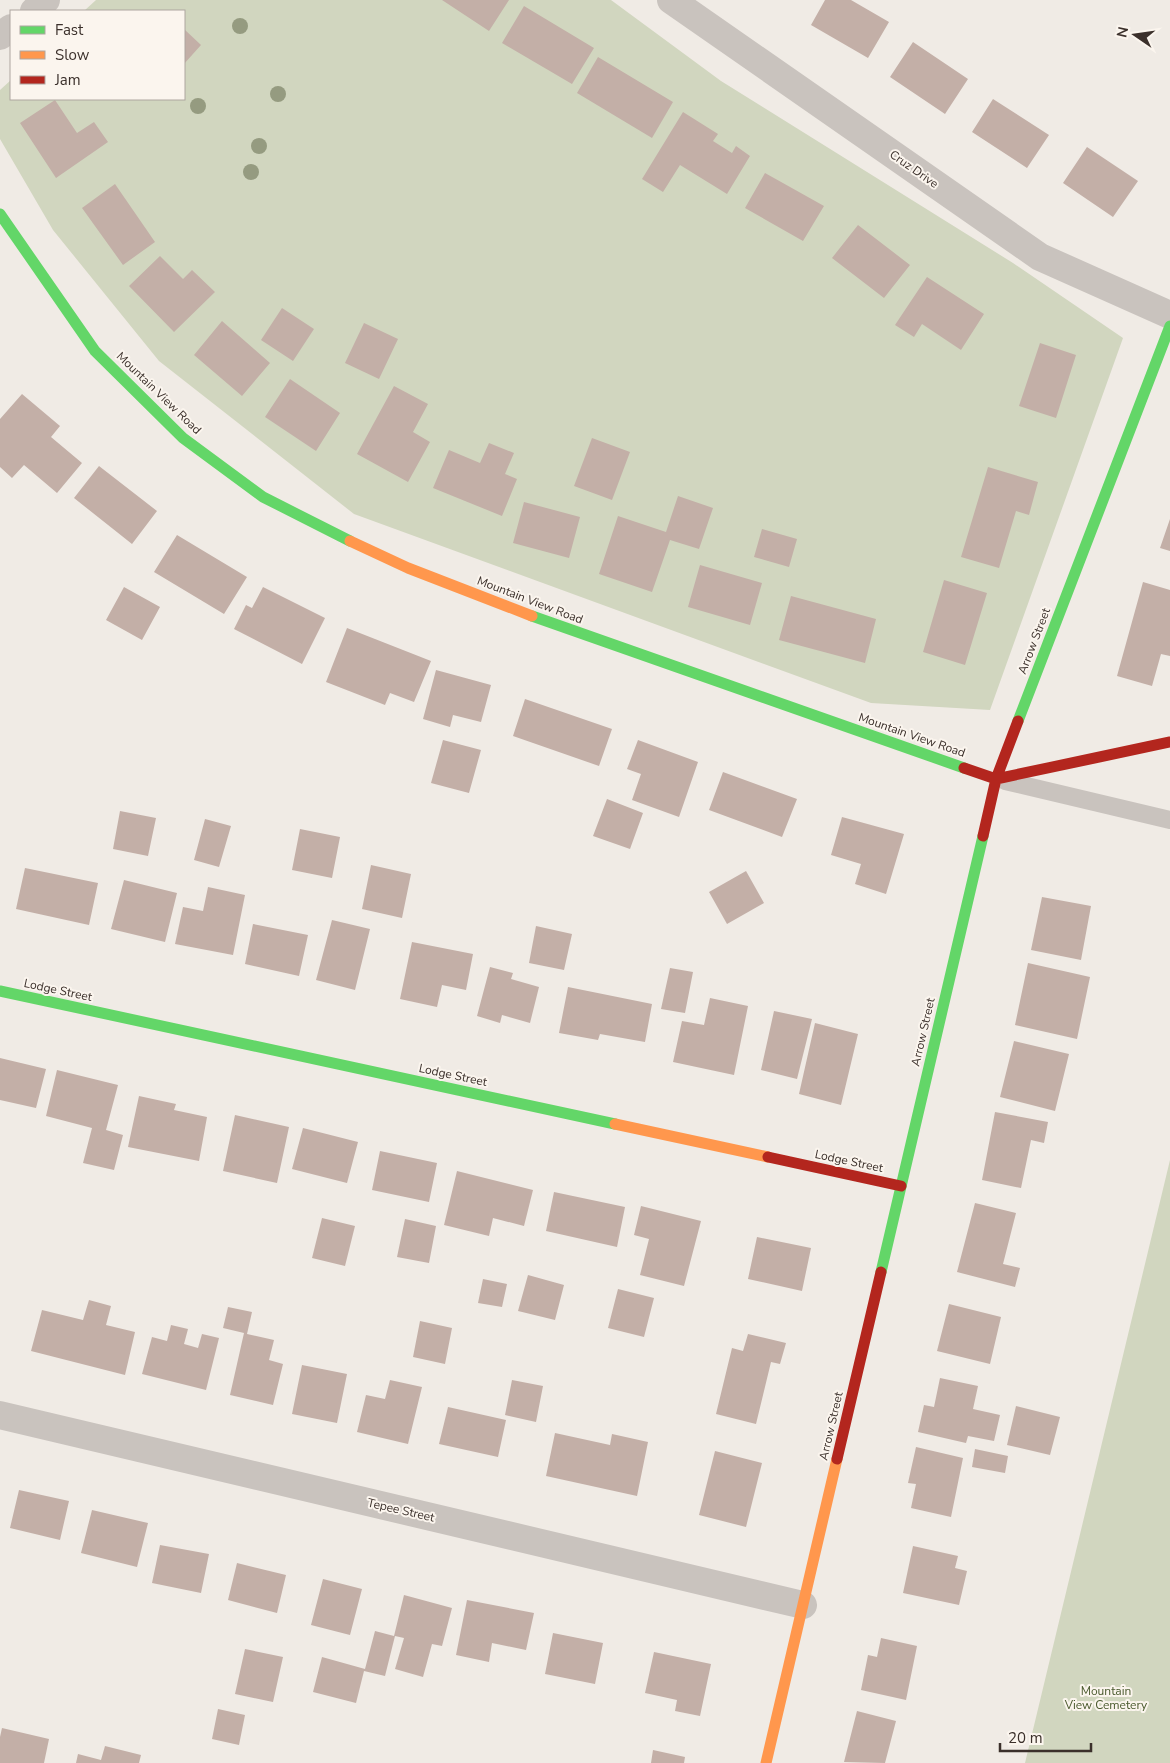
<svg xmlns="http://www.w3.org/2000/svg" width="1170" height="1763" font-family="'Nunito Sans',sans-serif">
	<rect width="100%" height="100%" fill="#f0ebe5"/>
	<path fill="#d1d6bf" d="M96 0H611L721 81 1013 263 1123 338 990 710 871 703 354 514 159 361 53 230 0 139V90L11 80V99H184V11H84Z
		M1170 1160V1763H1025Z"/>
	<path fill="#c3afa7" d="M442 0H509L489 31Z
		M825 0H851L889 22 868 58 811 25Z
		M524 6 594 48 572 84 502 43Z
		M184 29 201 45 184 64Z
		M913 42 968 79 945 114 890 77Z
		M598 57 673 102 652 138 577 93Z
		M993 99 1049 135 1027 168 972 132Z
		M55 100 77 133 94 122 108 142 56 178 20 123Z
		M683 112 718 134 713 141 732 153 736 146 750 156 727 194 680 165 663 192 642 179Z
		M1087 147 1138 181 1113 217 1063 183Z
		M765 173 824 206 803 241 745 208Z
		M115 184 155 242 123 265 82 208Z
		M858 225 910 265 884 298 832 258Z
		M160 256 183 279 192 270 215 292 174 332 129 286Z
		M927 277 984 314 961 350 922 324 914 337 895 325Z
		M282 308 314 329 293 361 261 340Z
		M222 321 270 363 242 396 194 355Z
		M364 323 398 339 379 379 345 363Z
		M1040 343 1076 355 1056 418 1019 406Z
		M290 379 340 413 316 451 265 417Z
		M394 386 428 404 413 432 430 442 408 482 357 454Z
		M22 394 60 426 51 437 82 463 57 493 24 465 12 478 0 467V419Z
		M592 438 630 452 612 500 574 486Z
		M489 443 514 453 505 474 517 479 502 516 433 488 449 450 480 463Z
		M99 466 157 511 132 544 74 498Z
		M988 467 1038 482 1029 515 1016 511 999 568 961 557Z
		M678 496 713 508 699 549 670 540 652 592 599 574 618 516 666 532Z
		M524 502 580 517 569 558 513 543Z
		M1170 519V551L1160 548Z
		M762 529 797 539 789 567 754 557Z
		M177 535 247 577 224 614 154 572Z
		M700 565 762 583 750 625 688 607Z
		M944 580 987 593 965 665 923 652Z
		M1143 582 1170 590V656L1161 654 1152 686 1117 676Z
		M124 587 160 607 142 640 106 620Z
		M263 587 325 618 302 664 234 629 246 605 252 608Z
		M791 596 876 619 865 663 779 640Z
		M347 628 431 661 414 702 390 693 385 705 326 682Z
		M436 670 491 685 481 722 453 715 450 727 423 719Z
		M525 699 612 729 599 766 513 736Z
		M443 740 481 750 469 793 431 783Z
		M638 740 698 762 679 817 632 800 641 774 627 769Z
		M723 772 797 799 782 837 709 810Z
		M607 799 643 813 630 849 593 836Z
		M120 811 156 818 148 856 113 849Z
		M842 817 904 834 886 894 855 884 861 864 831 855Z
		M205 819 231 826 219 867 194 860Z
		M300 829 340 837 332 878 292 870Z
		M371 865 411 874 402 918 362 909Z
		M25 868 98 883 89 925 16 909Z
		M746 871 764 903 727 924 709 892Z
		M124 880 177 893 165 942 111 929Z
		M208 887 245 895 233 955 175 944 183 907 203 911Z
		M1042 897 1091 906 1081 960 1031 950Z
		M332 920 370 929 355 990 316 980Z
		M253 924 308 935 299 976 245 964Z
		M536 926 572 934 564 970 529 963Z
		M412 942 473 954 466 990 442 985 437 1007 400 999Z
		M1028 963 1090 977 1077 1039 1015 1025Z
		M490 967 513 973 511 979 539 987 530 1023 502 1015 500 1023 477 1016Z
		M670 968 693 972 685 1013 661 1009Z
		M568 987 652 1004 645 1042 600 1034 598 1040 559 1033Z
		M710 998 748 1006 734 1075 673 1062 682 1021 704 1025Z
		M774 1011 812 1019 797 1079 761 1070Z
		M815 1023 858 1034 841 1105 799 1094Z
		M1014 1041 1069 1054 1055 1111 1000 1097Z
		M0 1058 46 1069 36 1108 0 1100Z
		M57 1070 118 1085 106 1130 123 1135 114 1170 83 1163 92 1128 46 1116Z
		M139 1096 176 1104 174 1110 207 1117 199 1161 128 1147Z
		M995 1112 1048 1122 1044 1143 1031 1140 1021 1188 982 1180Z
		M235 1115 289 1127 277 1183 223 1171Z
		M303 1128 358 1142 347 1183 292 1169Z
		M380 1151 437 1163 429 1202 372 1190Z
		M457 1171 533 1190 524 1226 493 1218 489 1236 444 1225Z
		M554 1192 625 1207 617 1247 546 1231Z
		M975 1203 1016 1213 1003 1264 1020 1268 1015 1287 957 1272Z
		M641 1206 701 1221 684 1286 640 1275 649 1239 634 1235Z
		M322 1218 355 1226 345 1266 312 1258Z
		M405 1219 436 1226 429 1263 397 1257Z
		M757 1237 811 1248 802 1291 748 1279Z
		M528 1275 564 1285 555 1320 518 1311Z
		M483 1279 507 1284 502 1307 478 1303Z
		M618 1289 654 1298 644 1337 608 1328Z
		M89 1300 111 1306 106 1325 135 1332 125 1375 31 1351 42 1310 83 1320Z
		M949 1304 1001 1317 990 1364 937 1351Z
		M228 1307 252 1312 247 1334 274 1340 269 1360 283 1364 273 1405 230 1395 244 1333 223 1328Z
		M420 1321 452 1328 445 1364 413 1357Z
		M171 1325 188 1329 184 1344 198 1348 202 1334 219 1338 206 1390 142 1374 152 1337 167 1341Z
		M748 1334 786 1343 780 1364 771 1362 756 1424 716 1414 732 1348 743 1351Z
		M302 1365 347 1374 337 1423 292 1414Z
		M940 1378 978 1386 973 1409 1000 1415 994 1441 968 1436 966 1443 918 1432 924 1405 934 1407Z
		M390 1380 422 1387 408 1444 357 1432 366 1395 385 1399Z
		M512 1380 543 1386 536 1422 505 1415Z
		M1016 1406 1060 1417 1050 1455 1007 1445Z
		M448 1407 506 1420 498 1457 439 1444Z
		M555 1433 610 1445 612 1434 648 1442 637 1496 546 1476Z
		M916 1447 963 1458 951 1517 911 1508 916 1484 908 1483Z
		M975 1449 1008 1456 1005 1473 972 1467Z
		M715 1451 762 1463 746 1527 699 1515Z
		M19 1490 69 1501 60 1540 10 1528Z
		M92 1510 148 1523 137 1567 81 1553Z
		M160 1545 209 1554 201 1593 152 1583Z
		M913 1546 958 1556 955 1568 967 1571 959 1605 903 1593Z
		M237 1563 286 1575 277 1613 228 1600Z
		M323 1579 362 1589 350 1635 311 1625Z
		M404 1595 452 1608 442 1646 432 1644 423 1677 395 1669 404 1638 395 1636 385 1676 364 1671 356 1703 313 1692 322 1657 365 1669 375 1631 394 1636Z
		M467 1600 534 1613 526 1650 492 1643 489 1662 456 1655Z
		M553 1633 603 1643 595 1684 545 1674Z
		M881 1638 917 1646 906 1700 861 1690 868 1655 877 1657Z
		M245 1649 283 1657 273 1702 235 1694Z
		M654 1652 711 1664 700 1716 675 1711 677 1700 645 1693Z
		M218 1709 245 1715 239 1745 212 1739Z
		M857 1711 896 1721 885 1763 844 1762Z
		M2 1728 49 1739 44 1763H0V1737Z
		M105 1746 141 1755 139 1763H76L78 1754 101 1760Z
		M653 1750 685 1757 684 1763H651Z"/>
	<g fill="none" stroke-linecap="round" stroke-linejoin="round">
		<path stroke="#c9c3be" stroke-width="18" d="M1005 781 1170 820"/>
		<path stroke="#c9c3be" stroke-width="28" d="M671 0 1040 257 1170 315
			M34 11 46 0
			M0 36 11 28
			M0 1415 803 1605"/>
		<path stroke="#63d668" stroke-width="11" d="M0 214 95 351 183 438 263 497 350 541
			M532 616 964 768
			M1018 721 1170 326
			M0 991 615 1124
			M881 1272 983 836"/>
		<path stroke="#ff974d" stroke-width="11" d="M350 541 408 568 532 616
			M615 1124 768 1157
			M766 1763 837 1459"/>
		<path stroke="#b3261e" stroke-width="11" d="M964 768 996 779 1170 742
			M983 836 996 779 1018 721
			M768 1157 901 1186
			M837 1459 881 1272"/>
	</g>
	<g fill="#959b80">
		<circle cx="240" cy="26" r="8"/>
		<circle cx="278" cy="94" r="8"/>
		<circle cx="198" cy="106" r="8"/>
		<circle cx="259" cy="146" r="8"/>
		<circle cx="251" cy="172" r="8"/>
	</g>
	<g text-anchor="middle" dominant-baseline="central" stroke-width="4" stroke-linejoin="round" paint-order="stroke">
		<g font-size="12" fill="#3b302b" stroke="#fbf5ee">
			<text transform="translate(914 169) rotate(35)">Cruz Drive</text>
			<text transform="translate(159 393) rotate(44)">Mountain View Road</text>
			<text transform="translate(530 600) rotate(21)">Mountain View Road</text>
			<text transform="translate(1034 641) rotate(-69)">Arrow Street</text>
			<text transform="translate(912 735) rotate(19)">Mountain View Road</text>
			<text transform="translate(58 990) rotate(12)">Lodge Street</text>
			<text transform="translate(923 1032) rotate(-77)">Arrow Street</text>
			<text transform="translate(453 1075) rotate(12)">Lodge Street</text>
			<text transform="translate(849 1161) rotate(12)">Lodge Street</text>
			<text transform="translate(831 1426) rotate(-77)">Arrow Street</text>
			<text transform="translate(401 1510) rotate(13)">Tepee Street</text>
		</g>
		<g font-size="12" fill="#4a5a2e" stroke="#fbf5ee">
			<text x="1106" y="1691">Mountain<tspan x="1106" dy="14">View Cemetery</tspan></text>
		</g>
	</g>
	<rect x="10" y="10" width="175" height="90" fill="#fbf5ee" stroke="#aea6a0"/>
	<rect x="20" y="26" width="25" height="8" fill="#63d668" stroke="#aea6a0"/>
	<text x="55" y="35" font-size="15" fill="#3b302b">Fast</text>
	<rect x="20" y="51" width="25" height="8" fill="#ff974d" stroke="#aea6a0"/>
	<text x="55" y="60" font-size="15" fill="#3b302b">Slow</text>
	<rect x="20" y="76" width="25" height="8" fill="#b3261e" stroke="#aea6a0"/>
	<text x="55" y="85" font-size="15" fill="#3b302b">Jam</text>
	<g transform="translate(1135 35) rotate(283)" stroke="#fbf5ee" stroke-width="4" paint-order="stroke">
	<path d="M0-4L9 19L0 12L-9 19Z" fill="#3b302b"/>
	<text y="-8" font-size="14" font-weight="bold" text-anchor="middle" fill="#3b302b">N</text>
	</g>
	<path d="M1000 1743v8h91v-8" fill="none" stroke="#3b302b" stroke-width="2.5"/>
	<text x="1008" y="1743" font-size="15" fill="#3b302b" stroke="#fbf5ee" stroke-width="4" paint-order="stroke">20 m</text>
</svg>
